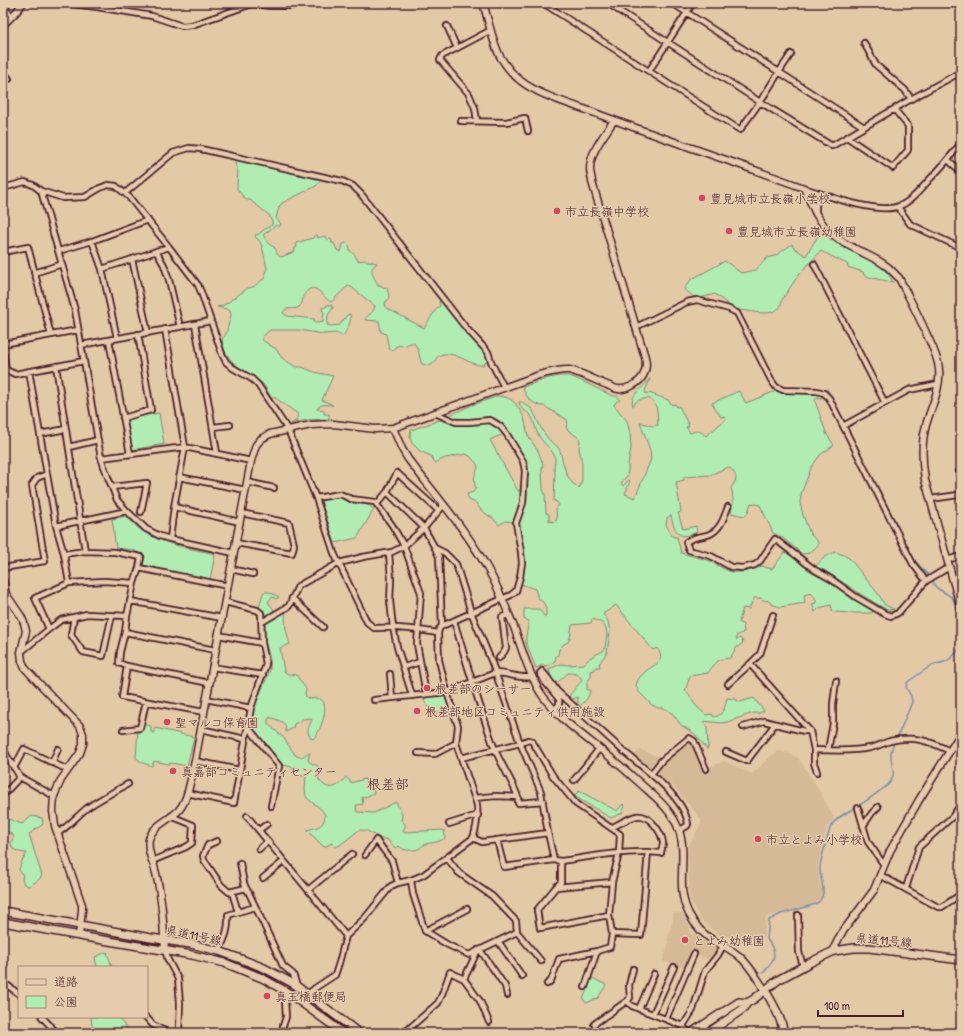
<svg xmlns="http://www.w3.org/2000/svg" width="964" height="1036" font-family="'Patrick Hand','Klee One',sans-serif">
	<rect width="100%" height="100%" fill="#e4c9a7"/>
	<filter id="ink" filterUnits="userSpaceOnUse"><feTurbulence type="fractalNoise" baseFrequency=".025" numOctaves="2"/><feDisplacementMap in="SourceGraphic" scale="8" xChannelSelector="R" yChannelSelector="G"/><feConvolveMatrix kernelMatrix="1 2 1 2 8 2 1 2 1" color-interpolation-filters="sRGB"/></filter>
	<g filter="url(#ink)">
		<path fill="#d6ba98" d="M687 742 691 743 704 769 724 761 752 774 770 757 779 751 791 754 798 758 815 783 834 818 828 825 826 830 818 865 819 880 823 893 821 897 814 904 766 917 764 938 721 936 705 924 699 917 691 901 689 891 688 847 701 824V819L674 787 632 756 640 750 666 759Z
			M673 913H682L689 925 692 935 695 933 702 939 717 949 716 952 710 960 692 952 685 968 663 961 669 942 667 941 673 920Z"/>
		<path fill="#b1edb3" stroke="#7e866f" d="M236 159 321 179 320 182 316 186 282 203 279 207 276 218 281 224 280 226 279 227 276 225 263 235 269 244 275 248C277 252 277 256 281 257L294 252 295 250 294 249 297 247 296 243 313 238 314 236 317 235 318 238 325 236 328 240 331 239 332 241 331 243H334L337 250 341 252 343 244 347 243 349 245 350 251 354 254 358 261 364 260 377 263 372 268C371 274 375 279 378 285H381L382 287 387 288 389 296 388 300 385 302 386 308 424 328 437 308 440 306 439 302 442 301 485 352 488 360 483 365H479C468 363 455 352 443 354 431 357 439 369 422 364L421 362 418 349 414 343C409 342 405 347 400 345L395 347 393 350 389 349 386 334 381 332 379 321 365 320C367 314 373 315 375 306L350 286H348L331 302C324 299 317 283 308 290 306 292 305 293 304 295 302 299 303 304 299 307 294 311 286 305 283 313L287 316 314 319 315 322H320L323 321 324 312 322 310V308L326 307 327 305H331L333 308 328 315 327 325 331 326 340 325 347 315 350 314C352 322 347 329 343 336L336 333 323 334 299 330H270L262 337V340L276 349 282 358 296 367H302L314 372 333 376 322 400 333 405C327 405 320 403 317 409L324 410V414H329V419L307 420 291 424 297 420 298 414 274 397 272 399C269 394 266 387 262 383 250 374 235 367 227 355 224 350 223 345 222 339L226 334 231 315 230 311 227 309 217 307 222 306 227 303 248 288 253 287 265 278V273L267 268 262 246 259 240 255 237 256 234 258 235 261 232 273 224 269 215 250 200H246L237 189V184L238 172 235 163Z
			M819 234H825C845 255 880 255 893 282 883 280 873 279 864 275L863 272 848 267 847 264 821 251 799 274 782 300C781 317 759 313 748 311 743 310 740 311 735 309 728 305 722 299 715 294L700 298 694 297 684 289 693 277 694 278 725 261 741 273 756 270 767 258 775 256 792 244 793 247 806 256Z
			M559 376H569L575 378 613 396H617L620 400 616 402 614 405 627 421 630 433 631 448 628 465V471L627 476 621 483 623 486 629 480 630 481 625 494 635 498 651 459 650 450 640 422 652 426 658 425C657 414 659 403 648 398 644 399 639 399 636 402 635 403 634 405 633 406 629 394 645 388 649 379H650L645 391 646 394 649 393 668 400 672 405 675 404 677 407 679 406 689 426 686 427 690 433C698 430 699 430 706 436L726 419 724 416 721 417 715 408 712 403 739 391 746 403 776 391 792 393 815 394H819L822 397V398L817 397 815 401 827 435 834 445 820 455 811 468 801 494 800 503 803 515 810 534 818 542V545C813 550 810 554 802 554L783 538 773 533 760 505 751 503 748 512 745 516 731 513C733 504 734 497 731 488 732 486 734 484 735 482 738 476 733 470 728 467L710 475 684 477V480L676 482 681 512 678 513 683 529 696 526 697 532C693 533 686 537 681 535 675 533 672 521 671 515L667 518 666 525 673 537H677L681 553 708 560 724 569 732 572H740L748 571 762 566 772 569 786 551 812 573 831 583 873 610 872 613C860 613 848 613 835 612H833L831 605 819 608 815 612 812 604 816 603C817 599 814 596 811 593L804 595 805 603 780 607 771 604 769 601 763 600 761 598H754L749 609 743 608 739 622 743 625 744 632 737 635 736 638 737 640 740 638 742 640 743 643 736 648 730 658C727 659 722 658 720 660 715 662 711 669 708 673L690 676 685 691 689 694 695 705 706 715 712 714 714 717C724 715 725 707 727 698L735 699 740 702 754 698 764 711 759 713H753L727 722 721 723 704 721V723L707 728 708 749H707L695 734 681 725 673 714 668 710 663 708H658L652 705 639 692 636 685C638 679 641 675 645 672 654 664 667 662 657 648L653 650 616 605 603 614 608 621 610 632 607 652 599 664 600 667H595V670L591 671V677L587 682V690H590C590 697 584 702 579 707L578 706V699L577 697 573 699H570L569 696 582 680C579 674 575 673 568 673 563 677 561 681 554 683L552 681 549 669 561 664 568 665 584 664 591 657 603 651 605 648 607 634 606 628 603 624 599 621 592 619 591 623 572 625 570 638 568 642 564 644 559 649 558 655 556 656 555 661 548 666 543 665 536 668 526 643V636L529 621 524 619V609H539L544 616H546V608L543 602 538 598 535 589 521 584 525 558 524 551 519 532V523L526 500 528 469V463H526C519 449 507 419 490 417 484 416 477 419 471 421 486 422 495 422 504 434L494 438 490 440 518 491 521 490 519 505 514 522 505 521 499 525 493 518 489 516 480 509 476 503 469 500 467 494 473 492 476 488C473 480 474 476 478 468L477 464 471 457 466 454 445 458 435 463 431 456 420 451 412 443 410 438 411 430 440 420 453 423 460 419 451 417 450 415 472 405 498 396 505 397 510 399 515 403 524 417 528 436 538 451 543 464 542 470 543 490 545 494 546 513 549 514V521C552 522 554 522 557 520L556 509 559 505 557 502 554 501 555 473C552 467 557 462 554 455 551 448 543 443 539 436 535 430 535 421 531 416 526 410 521 411 519 402H522L532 409 542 430 549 440 558 447 560 451 563 463 567 475 572 483 579 488 580 487 582 480V463L579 448 580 441 579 438 568 430 566 427 568 422 566 419 544 406C534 406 524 396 523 387L549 378Z
			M159 413 164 444 131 450 126 419Z
			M341 497 352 502 368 505 374 509 357 538 335 543 321 501V500Z
			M126 516C148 543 184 547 215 554L210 580 143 565 145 556 133 550 116 548 112 519Z
			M835 552 844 555 850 559 879 595 884 604 889 607 894 609 887 610 862 595 824 570 815 567C821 559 827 556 835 552Z
			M265 592H269L279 597 277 599 272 597 268 602 274 610 265 617 264 613 259 608 263 593Z
			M286 609C284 622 286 632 290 644L280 648 284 671 288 674 296 675 306 689 305 693 306 697 311 699C335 692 322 731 313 739 305 734 308 728 312 720L310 718 303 719 294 724 293 728 286 732C286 730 286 727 285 725 283 721 274 719 270 717L268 720V724L283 737 296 756C302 758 304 756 308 753H310C306 763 309 762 316 765 318 766 320 768 322 769V772L318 778C326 792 338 789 346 777L350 781V783L365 779 367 785 371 784 374 793 369 795V796L362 797 363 804 356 805 357 812 374 813 396 802 402 815 401 820 405 824V827L403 830V832L444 830 445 838C438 843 433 842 426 844 423 845 420 848 418 849 412 851 403 851 399 846L395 848 387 839C378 841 371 829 359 830L340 845 336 847 332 843 324 847 307 830C318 827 324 827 325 815L321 809 308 799 306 796 305 789 306 777 305 776 293 774V767L283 765 252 726C249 706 265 688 270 669 273 654 259 639 265 623Z
			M443 695 447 700 449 707 432 715 423 698Z
			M142 724 151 726V732L154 733 155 728 194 737 187 766 172 763 169 764 154 761 152 766 143 763 136 758 138 730Z
			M579 791 617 811 623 804 625 806 622 813 611 818 574 796Z
			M32 816 42 818 43 824 29 834 42 876 37 881 29 886 24 884 22 879 23 875 19 870 21 863 27 853 19 852 12 848 11 843 14 836 3 828V817L22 824Z
			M107 952 112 967H97L95 957Z
			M592 978 606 985 598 998 586 1003 583 999Z
			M91 1017H118L130 1033H97L92 1025Z"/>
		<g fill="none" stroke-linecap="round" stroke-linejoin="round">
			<path stroke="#7d8daa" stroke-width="1.5" d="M827 389 915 561 933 580 934 585 937 588 953 598 961 629
				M897 738 912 702 911 696 906 687 907 683 909 681 932 665C936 663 940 664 944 662 952 660 956 652 961 647
				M763 973C775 960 778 954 767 939L769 920 781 914 816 904C830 894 819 881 820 867 820 862 829 831 831 826 837 816 849 812 858 806 869 800 878 792 888 785 898 773 891 769 891 757 890 751 893 746 895 741"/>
			<defs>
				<path id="minor" d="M64 3 97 7 152 16 182 26 192 25 252 4 271 6H291L300 3
					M543 3 740 130 760 102 779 72 672 3
					M607 3 760 102 832 146 911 99 961 72
					M3 4 11 17
					M447 26 457 48
					M864 43 876 65 905 90 911 99
					M791 54 779 72 864 127
					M3 71 9 79
					M649 71 693 3
					M461 121 506 122 525 118 528 131
					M477 121 475 108 469 94 440 60 442 56 491 30
					M848 138 893 168 908 150V126L894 109
					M948 160 957 168 961 175
					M3 188 25 182 33 185 41 191 63 198 85 197 100 188 108 185 116 186 129 197 169 247 198 285 201 292 222 354 226 362 233 368 252 379 258 385 288 430 316 498 334 553 367 622 374 628C396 627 416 629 438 633
					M804 188C825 195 879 215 899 206 911 202 921 189 929 180 941 168 951 156 961 143
					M41 191 75 310 101 458 109 480 117 500 127 511 146 529 160 536 170 539 234 553
					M125 193 173 153 189 148 201 149 342 181 353 186 361 194 466 328 488 352 492 364 504 387
					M898 207 910 224 961 248
					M816 211C815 202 818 200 825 195
					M92 241 102 269 117 338
					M59 251 92 241 148 220
					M156 251 164 265 169 280 180 327
					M3 252 28 247 51 335
					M132 259 148 333
					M814 264 885 403
					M102 269 169 247
					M34 273 62 264
					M195 324 217 453
					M636 327 687 302 697 300 729 309 737 313 771 380 776 387 783 390 817 391 824 393 829 398 913 564 926 581
					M165 329 185 447 174 507 170 539
					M109 340 130 454
					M3 344 78 330
					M81 345 211 321
					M3 350 6 370 15 374 84 361
					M56 366 85 551
					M29 371 56 526 64 554 69 583
					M123 418 151 410 138 334
					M843 426 909 390 938 384
					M213 427 230 425
					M40 434 66 429
					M69 447 98 440
					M101 458 185 447 251 461
					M961 472H959L961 488
					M179 477 246 490
					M247 482 274 488
					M112 487 147 483 141 512
					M387 492 424 528 444 505
					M316 498 340 494 351 499 375 502 392 525 404 546 421 593 417 644 426 694
					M931 499 958 495 961 496
					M377 504 387 492 397 473 439 511
					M174 507 240 522
					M728 507C724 517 721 529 710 534 701 538 696 535 686 542L689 550 711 556 731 567 743 568 755 565 760 561 775 539 815 570 831 579 856 597 885 614 891 616 898 613 926 581 949 567
					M56 526 127 511
					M236 543 292 553 294 545 289 523 241 513
					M435 548 445 553 456 564 471 612 492 663 520 743 541 792 548 833 554 860 561 861C590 857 619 851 648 852L641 935 612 934 609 915 612 882 619 853 620 834 576 804 553 776 532 741 528 740 520 743 461 758
					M389 553 391 579 390 601 393 627 397 647 412 695
					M64 554 85 551 115 552 141 557 139 568
					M947 560 961 556
					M3 568 45 561 32 485 37 478 47 474
					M231 569 253 574
					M292 598 323 627
					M130 601 222 618
					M773 615 760 654 750 664 810 731 814 750C833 750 851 752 870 748 877 747 883 743 890 741 914 735 929 741 950 751
					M74 617 71 635 83 652 103 656 112 615
					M454 621C467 664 479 706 494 747 501 765 512 780 518 797
					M262 622 289 606 298 586 339 563 363 557 392 552 404 546 424 528 435 548 439 557 442 626
					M49 629 35 598 69 583 104 581 134 583
					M125 632 215 650
					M218 635 262 643
					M21 652 49 629 61 620 87 614 127 616
					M499 658 504 652 506 648 502 617 508 615
					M127 666 209 683
					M212 667 263 675
					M404 667 420 662
					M390 674 392 698
					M728 684 750 664
					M206 699 251 708
					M374 700 447 692 495 673C508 673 520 679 532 677
					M554 710C558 706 560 705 559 699L545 682 540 673 542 671C546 675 553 685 557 691 578 710 599 729 620 748 641 767 684 795 688 824L687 826 680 830
					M204 712 122 697 127 666 119 663 120 652 125 632 127 616 134 583 139 568 228 586
					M248 727 279 766 271 806
					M743 727 764 721 804 731H810
					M201 729 245 739
					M123 730 140 728 146 702
					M3 748 7 756 20 777 54 796
					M814 750V763L817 772
					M828 750 833 723V704L836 681
					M726 752 747 761 775 724
					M418 753 435 754 456 743
					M195 761 239 770
					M52 763 58 749
					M14 768 24 749 68 770
					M651 774 662 760 689 738 694 741 706 769
					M574 780 599 749
					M3 793 4 794 20 777
					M187 793 234 803 251 708 266 664 262 643 261 613 257 610 225 602
					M475 798 495 796 518 797V803L543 801
					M858 808 868 842 884 865
					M247 816 346 936
					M449 824 478 815
					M863 826 872 813 878 807
					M611 828C619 824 628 818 637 816 649 814 662 832 663 843 663 846 661 850 661 853L648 852
					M259 830 267 824
					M58 833C69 826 77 816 87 808 100 799 114 792 128 784
					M473 838 482 842 548 833
					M497 840 504 867 554 860
					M217 841 208 845 203 856 204 860 221 885 229 892 246 888
					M259 849 268 841
					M365 855 376 840 392 861 398 883
					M447 858 459 873 492 896 516 921 517 932 541 961
					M152 861 186 847 192 843 193 825 171 816
					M561 861V882L556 887 537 910 540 928 609 915
					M240 863 244 883 246 888 249 893 283 966 293 974 297 986
					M880 875 938 907H942L961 894
					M263 878 284 861
					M411 880 413 894 425 931 448 945 469 955 517 932
					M556 887 612 882
					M906 888 919 847 952 817 961 804
					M308 890 352 854
					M232 892 238 912
					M798 915 799 952 803 966
					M425 931 467 909
					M498 941 522 976
					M165 950 168 960 178 979 180 1003 179 1033
					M480 950 505 986 507 995
					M219 951C225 938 229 930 228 915L255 907
					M464 979 478 950
					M3 982 19 994
					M547 984 551 981 559 959 597 951 610 947 612 934
					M585 987 597 951
					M627 1001 632 1006 683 1026 689 1033
					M303 1002 308 994 315 988 335 975 339 963 346 936 365 918 391 886 398 883 411 880 423 875 473 838C477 827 478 817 477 805L456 743 458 726 447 692 439 660 438 633 439 629 442 626 511 595 516 591 520 577 522 563 521 552 516 523 523 503 525 471 523 461 506 433 500 426 490 420 470 422H456L435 413
					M639 1009 654 974
					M653 1014 674 967
					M42 1017 57 1033
					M146 1017 153 1025 165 1031 168 1033
					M666 1019 694 954
					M594 1024 627 1001 630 998 629 985 633 969
					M683 1026 693 1010 705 971 718 955 723 946
					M282 1033 283 1030V1026L286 1017 285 1001 287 992
					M404 1033 438 1003 441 997 450 972 464 979 480 1001 489 1022"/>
				<path id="tertiary" d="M483 3C488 18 493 45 501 58 506 66 513 75 521 81 538 95 573 105 595 113 664 139 734 162 804 188L816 214 827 230 844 243 879 261 888 267 899 278 904 288C912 303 920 319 927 335 932 346 938 357 939 369 941 389 931 407 926 425 921 443 922 462 925 480L961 609
					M3 25 17 11 23 3
					M393 428 402 449 408 459C437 497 469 533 491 575 500 592 507 610 514 627 522 649 528 672 540 692 557 717 577 731 600 749 615 761 629 773 643 786 652 794 662 802 669 812 696 846 671 880 689 914 695 926 705 936 716 942 724 946 732 950 739 956 750 965 757 979 765 990
					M3 580 6 594 21 616 24 623 26 631 21 652 22 661 25 668 36 680 80 726 83 734V744L80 753 61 780 54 796 53 811 55 826 82 905V910L79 936
					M165 950C163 922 162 893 154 866 151 858 147 848 149 839 153 825 170 820 179 810 189 798 191 776 195 761L251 461 256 445 261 439 270 434 311 425 334 424 375 429 393 428 539 375C549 373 559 369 569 370 582 373 595 380 607 385 610 386 615 389 618 389 626 390 635 385 640 380 646 373 647 365 645 357L592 182C592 178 590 174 590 169 590 151 605 135 614 120
					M834 951 835 946 841 934 874 890 890 851 919 800 961 733"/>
				<path id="secondary" d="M3 911 151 938 191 944 219 951 241 959 264 968 294 984 359 1033
					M3 922 91 938 192 955 225 963 262 978 287 992 343 1033
					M765 990C773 1004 781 1017 784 1033
					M691 1033 739 1002 747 1003
					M708 1033 743 1009 747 1003 754 999 778 980 809 963 834 951 854 948H869L961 960"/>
			</defs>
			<use href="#minor" stroke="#4a1f2b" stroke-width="8"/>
			<use href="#tertiary" stroke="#4a1f2b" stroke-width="9"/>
			<use href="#secondary" stroke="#4a1f2b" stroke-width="10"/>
			<use href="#minor" stroke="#e6cbad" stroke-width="4.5"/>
			<use href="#tertiary" stroke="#e6cbad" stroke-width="6"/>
			<use href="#secondary" stroke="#e6cbad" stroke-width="7"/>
		</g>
	</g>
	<g fill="#d1495b" stroke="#e6cbad" stroke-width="1.5">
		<circle cx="702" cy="198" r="4"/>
		<circle cx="557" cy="211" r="4"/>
		<circle cx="729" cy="231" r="4"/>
		<circle cx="427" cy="688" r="4"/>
		<circle cx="417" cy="711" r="4"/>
		<circle cx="167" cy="722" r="4"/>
		<circle cx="173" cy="771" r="4"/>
		<circle cx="758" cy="839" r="4"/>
		<circle cx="685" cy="940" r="4"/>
		<circle cx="267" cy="996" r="4"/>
	</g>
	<g text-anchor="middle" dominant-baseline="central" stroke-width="3" stroke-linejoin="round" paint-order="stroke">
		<g font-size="12" fill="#4a1f2b" stroke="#e6cbad" text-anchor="start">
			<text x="710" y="198">豊見城市立長嶺小学校</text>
			<text x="565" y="211">市立長嶺中学校</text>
			<text x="737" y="231">豊見城市立長嶺幼稚園</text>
			<text x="435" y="688">根差部のシーサー</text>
			<text x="425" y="711">根差部地区コミュニティ供用施設</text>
			<text x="175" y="722">聖マルコ保育園</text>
			<text x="181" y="771">真嘉部コミュニティセンター</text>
			<text x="766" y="839">市立とよみ小学校</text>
			<text x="693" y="940">とよみ幼稚園</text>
			<text x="275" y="996">真玉橋郵便局</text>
		</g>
		<g font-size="12" fill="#4a1f2b" stroke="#e6cbad">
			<text transform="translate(194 935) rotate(12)">県道11号線</text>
			<text transform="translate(884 940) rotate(5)">県道11号線</text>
		</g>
		<g font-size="14" fill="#4a1f2b" stroke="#e6cbad">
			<text x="388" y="783">根差部</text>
		</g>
	</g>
	<rect width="964" height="1036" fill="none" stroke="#e6cbad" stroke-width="16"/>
	<rect x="8" y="8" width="948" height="1020" fill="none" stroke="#4a1f2b" stroke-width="1.5" filter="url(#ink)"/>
	<rect x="18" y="966" width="130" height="52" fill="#e6cbad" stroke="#a88679"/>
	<rect x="26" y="979" width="20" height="6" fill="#e6cbad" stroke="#a88679"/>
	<text x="54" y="986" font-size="12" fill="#4a1f2b">道路</text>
	<rect x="26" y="996" width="20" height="12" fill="#b1edb3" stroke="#a88679"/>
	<text x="54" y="1006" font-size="12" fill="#4a1f2b">公園</text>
	<path d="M818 1010v6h85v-6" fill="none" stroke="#4a1f2b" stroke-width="2"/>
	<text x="824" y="1010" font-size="12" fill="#4a1f2b" stroke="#e6cbad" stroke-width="3" paint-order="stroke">100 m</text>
</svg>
